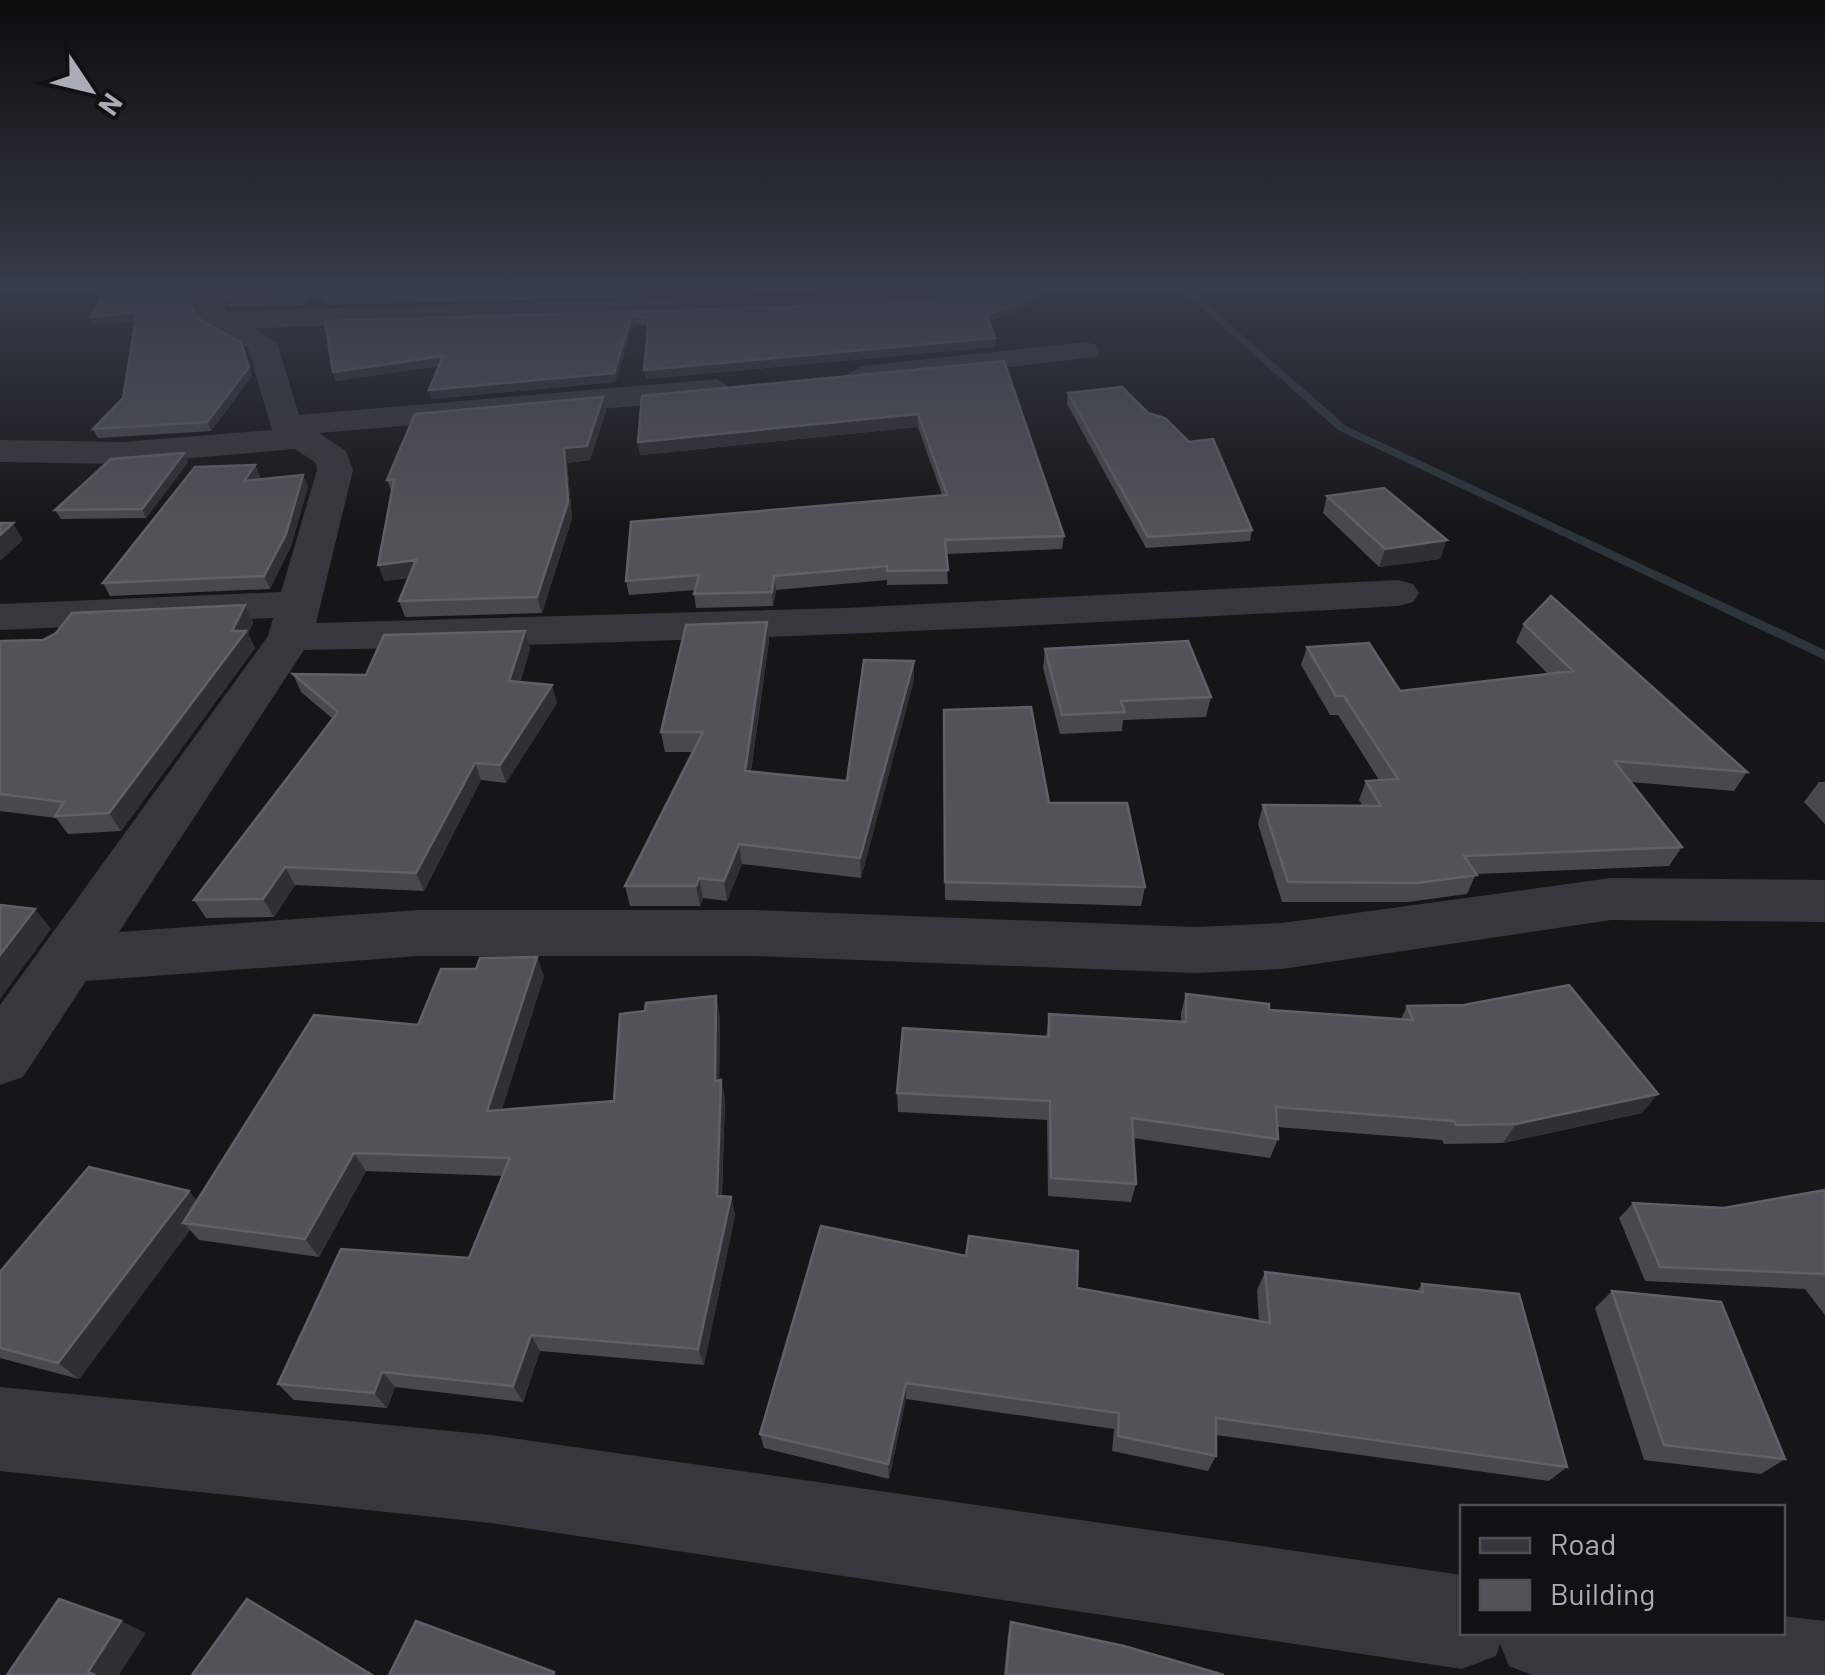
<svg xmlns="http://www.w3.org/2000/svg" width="1825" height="1675" font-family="Barlow,sans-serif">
	<rect width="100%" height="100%" fill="#161618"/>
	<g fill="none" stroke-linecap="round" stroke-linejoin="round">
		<path fill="#2c353c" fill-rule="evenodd" d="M1182 290H1191L1346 426 1825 650V660L1338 430Z"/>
		<path fill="#37383d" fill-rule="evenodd" d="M201 290H227L225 311 1014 290 1000 298 886 308 254 328 277 343 299 415 717 379 733 389 717 399 319 433 346 451 353 470 316 623 845 608 1398 580 1413 584 1419 593 1413 602 1398 606C1033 627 669 644 304 650L119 932 419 910H754L1195 927 1282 923 1611 878 1825 880V922L1611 920 1282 969 1195 973 754 956H419L86 981 23 1077 0 1085V1005L268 636 273 618 0 630V604L281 592 317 470 316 463 295 449 123 464 0 462V440L123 442 272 430 248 348 207 326 197 312Z
			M1085 342 1096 345 1100 351 1096 357 862 384 846 375 862 366Z
			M0 1387 491 1435 1462 1575V1632H1782V1616L1825 1621V1675H1532L1509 1666 1500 1644 1496 1656 1462 1669 491 1523 0 1471Z"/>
	</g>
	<path fill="#47494d" d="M105 290H198L194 311 202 321 241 342 252 376 211 431 98 438 93 429 123 398 135 321 95 325 91 317Z
		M226 290H316L305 305 229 307 226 299Z
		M320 290H881L324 305Z
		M1001 294 1031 304 989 322 995 338 994 347 646 379 648 326 634 323 615 382 431 399 439 366 336 381 333 372 325 321 886 304Z
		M1004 361 1064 536 1062 549 946 554 948 584 887 585V580L776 590 773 606 696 608 694 594 695 590 629 595 626 581 942 495 918 427 640 455 638 442Z
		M1068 393 1252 530 1250 541 1146 548 1067 404Z
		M606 411 590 460 567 463 572 518 542 613 405 617 399 601 409 578 384 581 392 493 387 480Z
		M184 453 188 462 146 518 61 519 55 510Z
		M255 465 260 477 258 480 303 475 308 487 291 546 270 589 110 596 103 583Z
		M1327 496 1440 559 1379 567 1323 513Z
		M245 605 253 623 248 634 255 648 121 831 68 834 56 818 0 811V641L43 640Z
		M767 622 769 641 751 771 847 781 914 680 861 878 742 864 727 901 703 898 700 906H630L625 886 693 752H665L661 732Z
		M1524 624 1747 772 1734 791 1631 782 1682 847 1669 866 1476 874 1467 894 1408 902H1282L1258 824 1263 805 1363 806 1359 800 1366 781 1379 780 1338 715H1330L1301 665 1307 647 1400 691 1548 674 1516 642Z
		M525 631 530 649 520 682 557 703 506 783 481 780 424 891 295 885 274 917 206 918 194 900 333 719 301 692 293 674 366 675Z
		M1045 649 1211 697 1206 717 1123 720 1122 731 1060 734 1043 668Z
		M943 727 1049 803 1145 887 1141 906 945 900Z
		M1819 782H1825V824L1804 802Z
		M544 976 502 1109 614 1101 720 1016 719 1081 721 1080 725 1099 722 1196 731 1197 735 1215 704 1365 540 1351 523 1402 395 1387 387 1408 294 1400 278 1384 469 1258 503 1176 366 1171 319 1257 199 1240 190 1230 79 1379 0 1358V1272L197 1200 418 1025Z
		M1186 994 1269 1010 1401 1019 1407 1006 1642 1113 1503 1143 1444 1144 1442 1140 1277 1127 1278 1139 1270 1158 1133 1138 1136 1184 1131 1202 1048 1196 1047 1120 898 1112 897 1093 1046 1037 1049 1014 1181 1022V1013Z
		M1825 1190V1315L1805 1289 1645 1281 1619 1218 1633 1203 1724 1208Z
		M1265 1272 1417 1291 1422 1284 1567 1467 1549 1481 1216 1435V1456L1208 1471 1112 1451 1114 1429 906 1399 889 1479 764 1448 760 1434 1077 1288 1259 1321 1257 1290Z
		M1612 1291 1785 1459 1761 1474 1644 1460 1595 1308Z
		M1011 1622 1224 1675H1004L1008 1634Z"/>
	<path fill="#2f3033" d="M193 290H198L194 314 190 306Z
		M307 290H316L305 305 302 297Z
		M1032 296 1031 304 986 323 987 315Z
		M137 312 140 320 95 325 91 317Z
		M632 315 634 323 615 382 431 399 429 390Z
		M995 338 994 347 646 379 644 370Z
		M241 342 252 376 211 431 207 422Z
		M443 356 445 365 336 381 333 372Z
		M603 397 606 411 590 460 567 463 572 518 542 613 537 597 564 448Z
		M918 414V427L640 455 638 442Z
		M184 453 188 462 146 518 142 509Z
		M255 465 260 477 249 493 244 481Z
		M303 475 308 487 291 546 270 589 264 576Z
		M13 523 23 540 0 561V535Z
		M1447 540 1440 559 1379 567 1385 549Z
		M416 560 422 576 384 581 378 565Z
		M774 576 776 590 773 606 772 592Z
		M245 605 253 623 248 634 255 648 121 831 109 813 232 631Z
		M767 622 769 641 748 791 745 771Z
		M525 631 530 649 514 698 509 681Z
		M914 661V680L861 878 860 858Z
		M552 685 557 703 506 783 500 765Z
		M475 763 481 780 424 891 416 873Z
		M739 844 742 864 727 901 724 881Z
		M285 867 295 885 274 917 263 899Z
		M699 878 703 898 700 906 696 886Z
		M35 909 51 929 0 999V955Z
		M537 957 544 976 496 1129 487 1111Z
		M716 996 720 1016 719 1100 715 1081Z
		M721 1080 725 1099 721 1214 717 1196Z
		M1658 1094 1642 1113 1503 1143 1516 1124Z
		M354 1153 366 1171 319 1257 305 1239Z
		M189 1191 205 1209 183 1223 190 1230 79 1379 58 1363Z
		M731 1197 735 1215 704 1365 698 1349Z
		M531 1335 540 1351 523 1402 513 1386Z
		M382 1372 395 1387 387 1408 374 1393Z
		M906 1383V1399L889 1479 888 1464Z
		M121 1621 146 1633 119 1675H94L88 1672Z"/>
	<path fill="#525359" stroke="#5f6168" stroke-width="2.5" d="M105 290H193L190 306 202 321 241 342 249 367 207 422 93 429 123 398 137 312 91 317Z
		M226 290H307L302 297 226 299Z
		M320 290H580L321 297Z
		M1007 290H1027L1032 296 987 315 995 338 644 370 649 318 632 315 614 373 429 390 443 356 333 372 325 321 886 304 1001 294Z
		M1004 361 1064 536 945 540 948 570 887 571V566L774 576 772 592 694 594 699 575 626 581 631 522 947 495 918 414 638 442 642 396Z
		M1122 387 1148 413 1165 418 1189 442 1213 439 1252 530 1148 537 1068 393Z
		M603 397 587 446 564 448 568 502 537 597 399 601 416 560 378 565 394 480H387L415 414Z
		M184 453 142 509 55 510 111 459Z
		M255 465 244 481 303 475 286 534 264 576 103 583 195 467Z
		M1384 488 1447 540 1385 549 1327 496Z
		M0 523H13L0 535Z
		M1551 596 1747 772 1614 761 1682 847 1464 856 1477 875 1417 883 1288 882 1263 805 1381 806 1366 781 1398 779 1344 696H1336L1307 647 1369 643 1400 691 1573 671 1524 624Z
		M245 605 232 631H246L109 813 55 816 64 802 0 794V641L43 640 56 633 72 613Z
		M767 622 745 771 847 781 864 660 914 661 860 858 739 844 724 881 699 878 696 886H625L703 732H661L686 625Z
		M525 631 509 681 552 685 500 765 475 763 416 873 285 867 263 899 194 900 338 712 293 674 366 675 384 635Z
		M1188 641 1211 697 1121 701 1125 712 1062 715 1045 649Z
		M1031 707 1049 803H1127L1145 887 945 882 944 710Z
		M0 905 35 909 0 955Z
		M537 957 487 1111 614 1101 620 1014 645 1011 646 1003 716 996 715 1081 721 1080 717 1196 731 1197 698 1349 531 1335 513 1386 382 1372 374 1393 278 1384 341 1249 469 1258 510 1158 354 1153 305 1239 183 1223 314 1015 418 1025 441 969H476L480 958Z
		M1569 985 1658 1094 1516 1124 1456 1125 1454 1121 1276 1107 1278 1139 1132 1118 1136 1184 1051 1178 1050 1101 897 1093 903 1028 1049 1037V1014L1186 1022V994L1269 1004V1010L1413 1020 1407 1006 1464 1005Z
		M89 1167 189 1191 58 1363 0 1348V1272Z
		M1825 1190V1276L1824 1274 1660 1267 1633 1203 1724 1208Z
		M821 1226 966 1256 969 1236 1078 1251 1077 1288 1270 1323 1265 1272 1423 1292 1422 1284 1519 1294 1567 1467 1216 1418V1456L1118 1436 1119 1413 906 1383 888 1464 760 1434Z
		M1612 1291 1721 1302 1785 1459 1664 1445Z
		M59 1599 121 1621 88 1672 95 1675H7Z
		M247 1599 372 1675H192Z
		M416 1621 554 1672 553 1675H389Z
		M1011 1622 1124 1646 1224 1675H1006Z"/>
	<linearGradient id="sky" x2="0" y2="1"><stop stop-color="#0c0c0d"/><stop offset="0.55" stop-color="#363c48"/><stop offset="1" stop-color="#363c48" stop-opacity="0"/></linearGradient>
	<rect width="1825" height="524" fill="url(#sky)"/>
	<rect x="1460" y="1505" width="325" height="130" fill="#111113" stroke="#4d4f55" stroke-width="2.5"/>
	<rect x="1480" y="1538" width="50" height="15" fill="#37383d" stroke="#4d4f55" stroke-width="2.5"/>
	<text x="1550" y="1555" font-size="30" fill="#a8adb8">Road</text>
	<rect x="1480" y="1580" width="50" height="30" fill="#525359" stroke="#4d4f55" stroke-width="2.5"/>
	<text x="1550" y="1605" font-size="30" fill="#a8adb8">Building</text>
	<g transform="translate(90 90) rotate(125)" stroke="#111113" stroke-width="8" paint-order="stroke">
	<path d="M0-8L18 38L0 25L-18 38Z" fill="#a8adb8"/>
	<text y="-15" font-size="28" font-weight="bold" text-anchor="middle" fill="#a8adb8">N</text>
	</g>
</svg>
